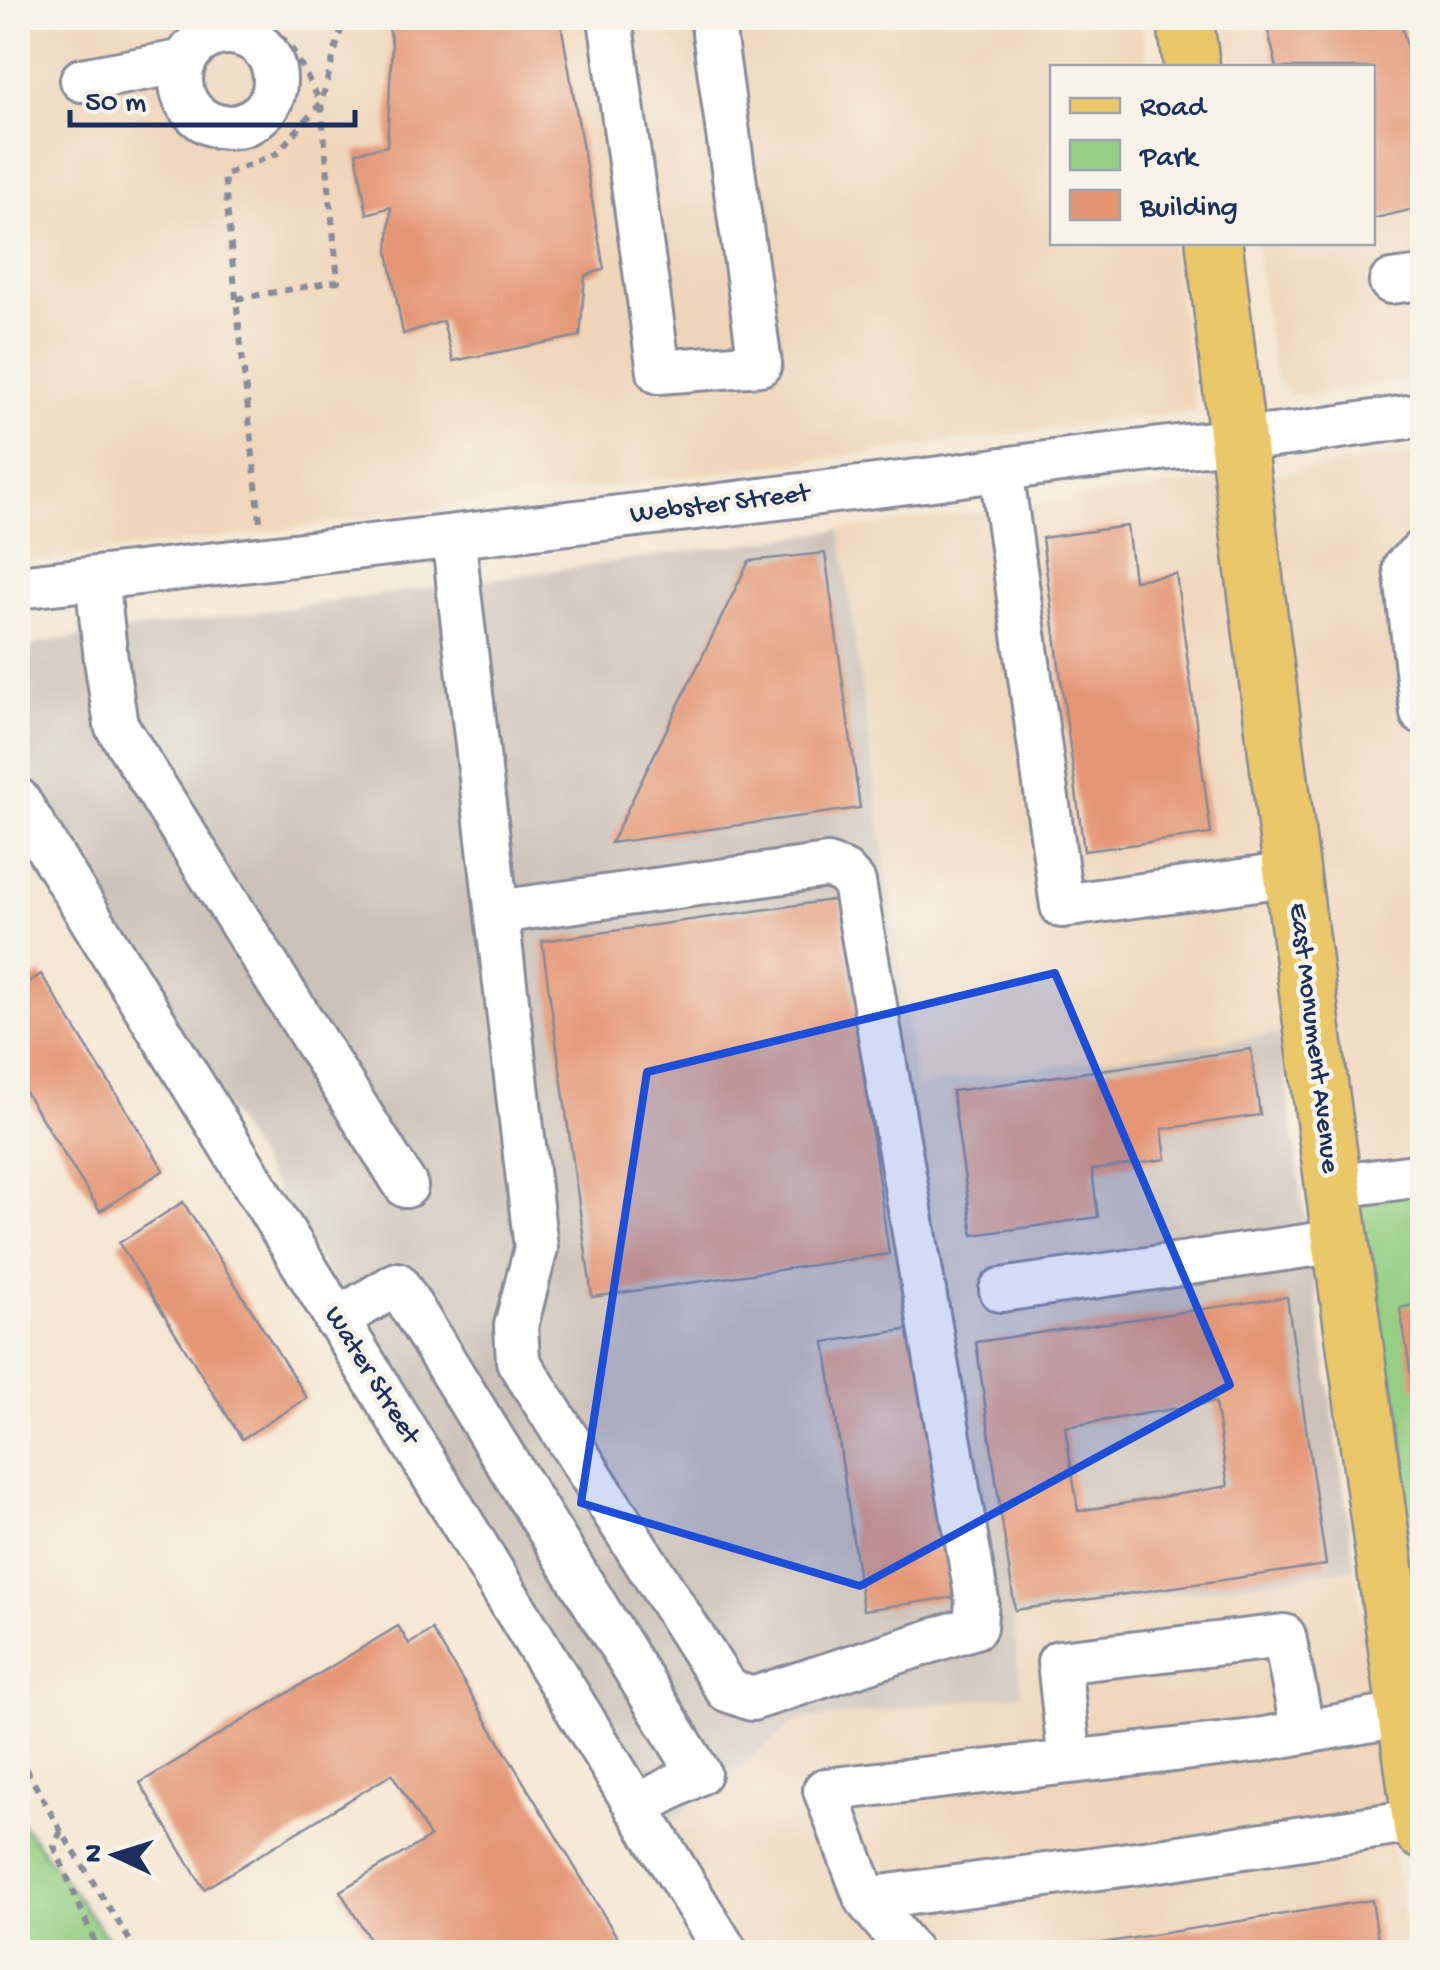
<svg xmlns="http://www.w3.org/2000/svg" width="1440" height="1970" font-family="'Gochi Hand',sans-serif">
	<rect width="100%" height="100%" fill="#f7f3e8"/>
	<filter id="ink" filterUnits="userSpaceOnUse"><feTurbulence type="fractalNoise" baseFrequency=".01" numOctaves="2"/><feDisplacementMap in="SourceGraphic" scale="20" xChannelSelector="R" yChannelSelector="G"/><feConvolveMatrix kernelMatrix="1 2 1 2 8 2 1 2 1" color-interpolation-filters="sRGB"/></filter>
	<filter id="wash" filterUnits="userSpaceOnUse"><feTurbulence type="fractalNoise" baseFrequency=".0048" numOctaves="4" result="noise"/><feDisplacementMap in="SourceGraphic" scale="40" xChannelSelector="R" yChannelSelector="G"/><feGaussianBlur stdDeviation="2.25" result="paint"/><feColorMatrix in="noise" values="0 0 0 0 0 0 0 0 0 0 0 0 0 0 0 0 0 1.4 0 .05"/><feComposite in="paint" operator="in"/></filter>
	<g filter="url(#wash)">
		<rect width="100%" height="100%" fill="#f5e7d3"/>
		<path fill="#efd6bb" d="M18 18H1140L1147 67 1052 68V242L1171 243 1195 410 18 564Z
			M1224 18H1422V380L1308 395 1288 393 1274 375 1256 243 1372 242V68L1231 67Z
			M1422 454V1157L1361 1166 1278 1034 916 1086 840 530Z
			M1355 1568 1408 1952H743L663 1829 796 1721 1022 1694 1012 1617Z"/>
		<path fill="#cdc2b9" d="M840 530 916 1086 1279 1034 1355 1568 1012 1617 1022 1694 796 1721 663 1829 18 764V655L39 643Z"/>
		<path fill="#94cf84" stroke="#587f71" stroke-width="2.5" d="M1422 1175V1798L1332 1187Z
			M18 1818 118 1952H18Z"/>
		<g id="blocks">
			<path fill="#e49674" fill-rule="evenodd" d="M387 18H560L604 269 585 276 580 336 453 361 443 321 403 334 388 252 391 207 367 214 356 152 387 146 392 44Z
				M1265 18H1400L1422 111V207L1372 219V68H1277Z
				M1127 526 1134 580 1176 574 1211 834 1084 851 1042 538Z
				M825 553 860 808 611 843 749 561Z
				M839 899 889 1254 592 1297 542 941Z
				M41 974 164 1170 100 1211 18 1081V989Z
				M1251 1049 1260 1115 1162 1129 1166 1159 1092 1170 1098 1217 973 1235 952 1091Z
				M183 1202 307 1398 242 1439 119 1243Z
				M1287 1297 1326 1565 1015 1610 976 1342ZM1215 1402 1228 1486 1078 1511 1065 1427Z
				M1422 1303V1387H1413L1400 1308Z
				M925 1327 963 1596 863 1610 825 1342Z
				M398 1626 409 1644 432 1630 626 1952H497L494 1948 487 1952H377L340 1891 430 1837 392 1774 204 1889 140 1783Z
				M1372 1900 1380 1952H1058V1950Z"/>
		</g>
	</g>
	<g filter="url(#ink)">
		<use href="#blocks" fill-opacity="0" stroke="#888b98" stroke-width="2.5"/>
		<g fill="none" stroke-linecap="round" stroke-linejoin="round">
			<defs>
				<path id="minor" d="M610 18 659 372 760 364 712 18
					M181 80a47 47 0 1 1 94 0a47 47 0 1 1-94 0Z
					M82 80 185 61
					M1391 282 1422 278
					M1001 469 1062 906 1292 874
					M454 538 459 591 536 1248 516 1326 518 1361 727 1690 752 1699 975 1627 977 1600 854 883 844 872 827 866 497 912
					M1422 551 1405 567 1422 713
					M97 578 106 660 116 725 406 1186
					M18 587 671 511 933 479 1075 459 1298 433 1422 415
					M18 800 726 1952
					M1332 1187 1422 1175
					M1001 1290 1340 1241
					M336 1320 397 1284 699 1773 636 1807
					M1406 1714 1253 1741 825 1790 866 1899 1159 1860 1421 1820
					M1070 1762 1059 1662 1284 1636 1303 1732
					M866 1899 910 1952"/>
				<path id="major" d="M1185 18 1192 68
					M1214 242C1276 773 1348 1302 1422 1831"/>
			</defs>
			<use href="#minor" stroke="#888b98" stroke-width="48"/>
			<use href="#major" stroke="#888b98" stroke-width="60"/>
			<path stroke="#888b98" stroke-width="6" stroke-dasharray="8 8" stroke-linecap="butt" d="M236 299 224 175 276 154 321 103 289 43 253 18
				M260 521 236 299 338 281 321 103 344 18
				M18 1755 61 1831 137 1952
				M61 1831 54 1846 99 1952"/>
			<use href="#minor" stroke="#fff" stroke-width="42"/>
			<use href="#major" stroke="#eac769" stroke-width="55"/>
		</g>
	</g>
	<path fill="#1d4ed8" fill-opacity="0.2" stroke="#1d4ed8" stroke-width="8" stroke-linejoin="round" d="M1055 973 1230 1385 860 1586 581 1503 647 1072Z"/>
	<g text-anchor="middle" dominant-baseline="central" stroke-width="9" stroke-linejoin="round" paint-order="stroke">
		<g font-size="28" fill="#1b2f5e" stroke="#f7f3e8">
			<text transform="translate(720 505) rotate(-7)">Webster Street</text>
			<text transform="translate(1313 1038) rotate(83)">East Monument Avenue</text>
			<text transform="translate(371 1376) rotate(58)">Water Street</text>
		</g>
	</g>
	<rect width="1440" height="1970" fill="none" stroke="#f7f3e8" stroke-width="60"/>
	<rect x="1050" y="65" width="325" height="180" fill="#f7f3e8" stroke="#9fa5b1" stroke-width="2.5"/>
	<rect x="1070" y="98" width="50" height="15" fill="#eac769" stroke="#9fa5b1" stroke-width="2.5"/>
	<text x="1140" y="115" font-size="30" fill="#1b2f5e">Road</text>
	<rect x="1070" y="140" width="50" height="30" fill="#94cf84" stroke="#9fa5b1" stroke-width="2.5"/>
	<text x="1140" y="165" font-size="30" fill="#1b2f5e">Park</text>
	<rect x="1070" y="190" width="50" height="30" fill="#e49674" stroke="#9fa5b1" stroke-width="2.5"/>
	<text x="1140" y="215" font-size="30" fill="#1b2f5e">Building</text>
	<g transform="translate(115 1855) rotate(274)" stroke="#f7f3e8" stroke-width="8" paint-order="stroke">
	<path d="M0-8L18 38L0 25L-18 38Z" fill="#1b2f5e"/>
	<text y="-15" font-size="28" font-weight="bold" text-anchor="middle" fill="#1b2f5e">N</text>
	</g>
	<path d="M70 110v15h285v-15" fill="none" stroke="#1b2f5e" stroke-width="5"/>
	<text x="85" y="110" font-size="30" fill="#1b2f5e" stroke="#f7f3e8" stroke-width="8" paint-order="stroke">50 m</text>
</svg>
